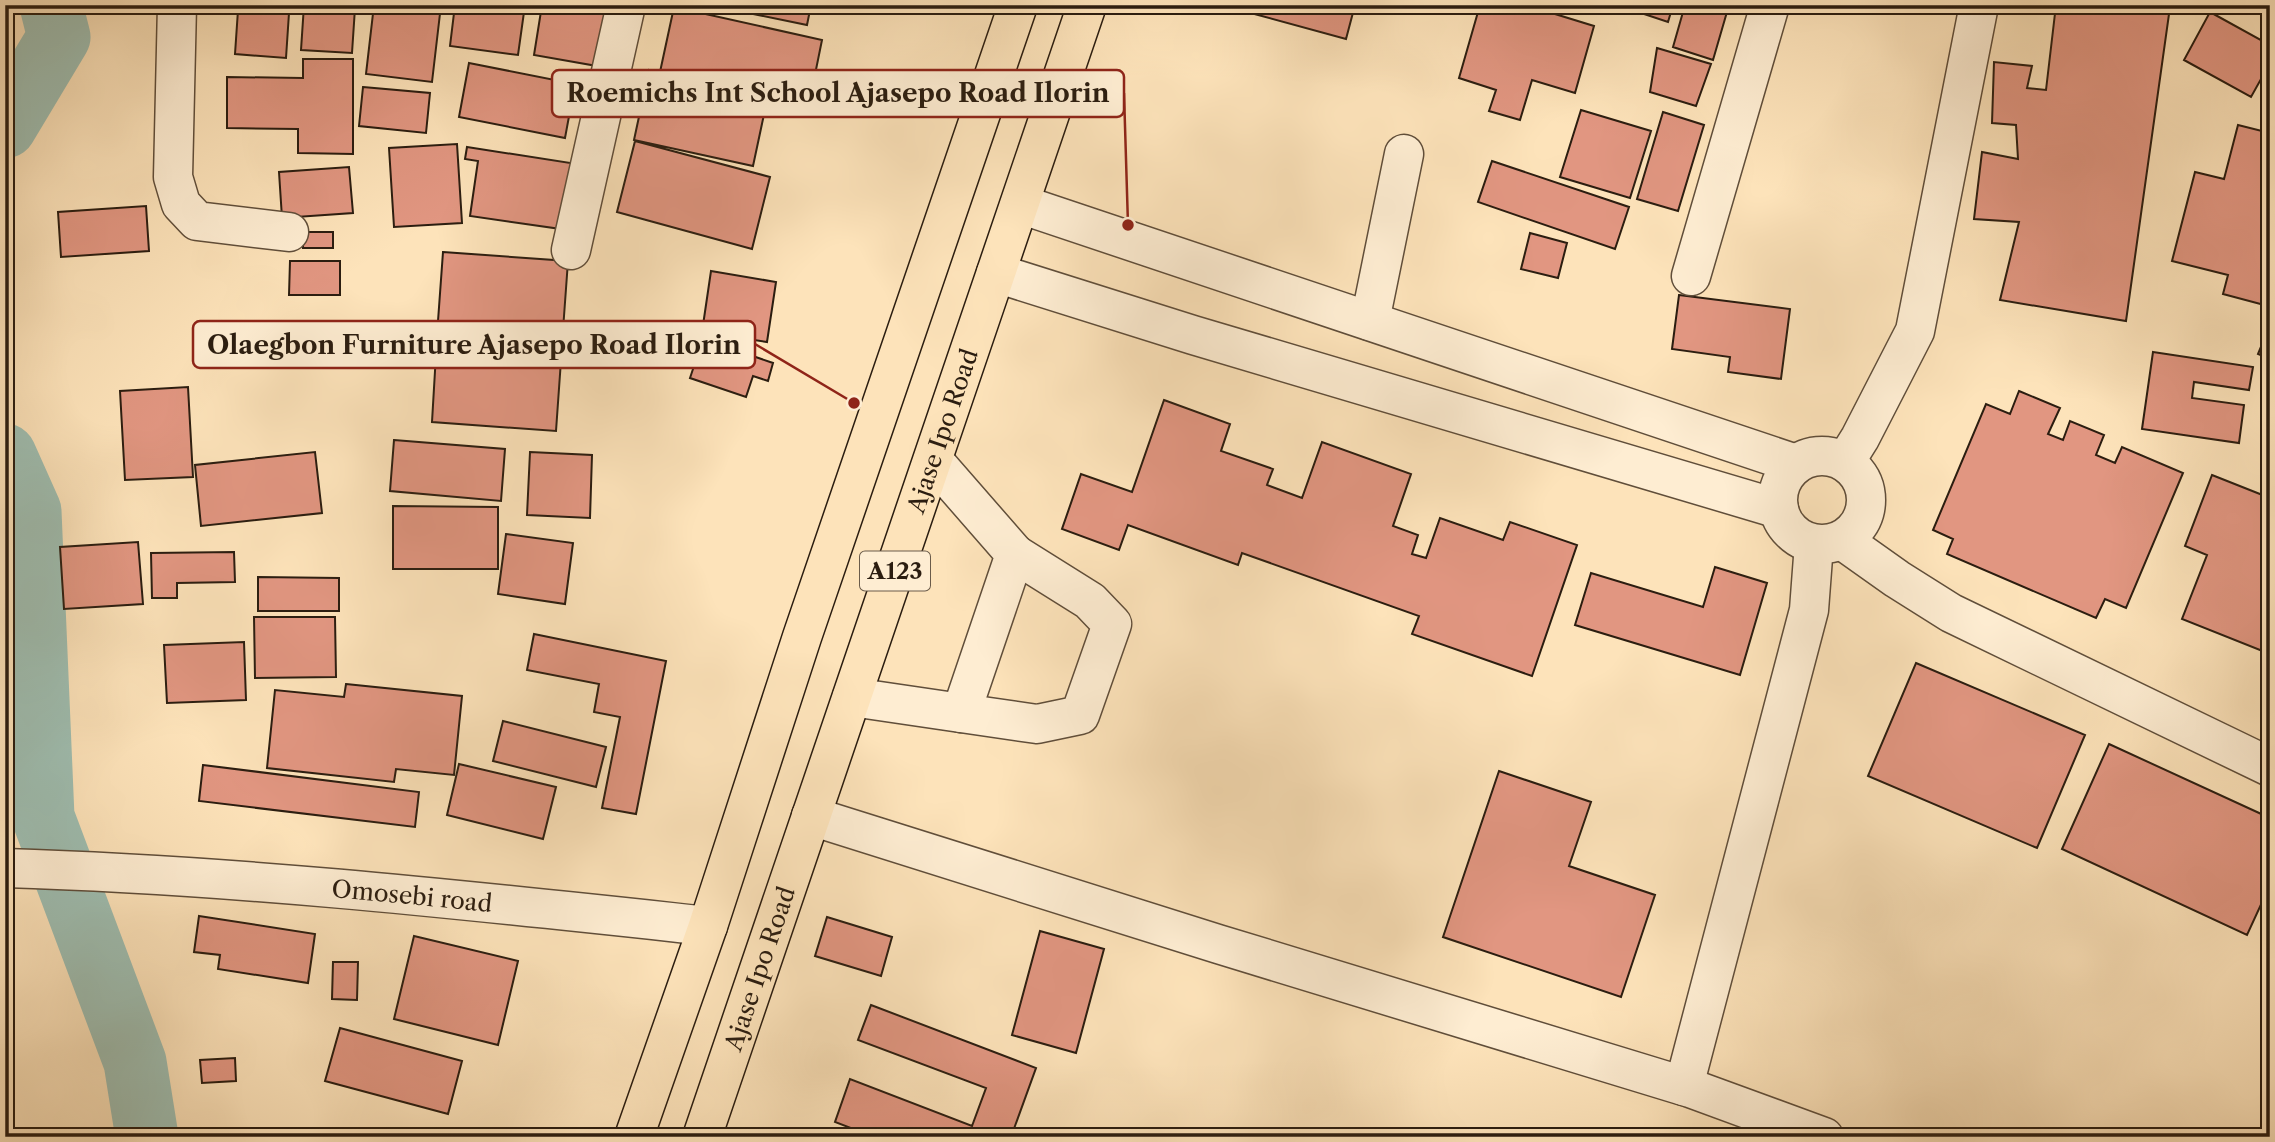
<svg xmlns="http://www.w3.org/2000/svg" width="2275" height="1142" font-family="'Libre Caslon Text',serif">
	<rect width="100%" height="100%" fill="#fde3ba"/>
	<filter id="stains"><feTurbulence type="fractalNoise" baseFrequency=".00286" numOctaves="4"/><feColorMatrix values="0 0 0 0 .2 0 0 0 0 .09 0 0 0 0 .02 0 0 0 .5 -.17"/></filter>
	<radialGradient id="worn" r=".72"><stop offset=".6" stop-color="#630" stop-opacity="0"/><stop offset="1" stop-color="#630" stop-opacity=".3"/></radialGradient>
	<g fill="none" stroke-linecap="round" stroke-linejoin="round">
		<path stroke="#9fbeb1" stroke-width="63" d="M5 127 59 37 51 5
			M5 455 30 511 43 817 135 1062 147 1137"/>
	</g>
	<path fill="#e19681" stroke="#2b1d10" stroke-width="2" d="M304 5 355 8 352 53 301 50Z
		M374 5H441L432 82 366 74Z
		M455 5H525L518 55 450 46Z
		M542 5H608L597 66 534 55Z
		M709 5H811L807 25Z
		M1249 5H1355L1346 39 1247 12Z
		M1480 5H1557L1555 14 1594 26 1575 93 1532 80 1520 120 1489 111 1496 90 1459 78Z
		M1617 5H1673L1668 22Z
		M1685 5H1729L1713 60 1673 47Z
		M2056 5 2170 7 2126 321 2000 300 2019 222 1974 219 1982 152 2018 159 2016 125 1992 123 1994 62 2032 66 2027 88 2046 90Z
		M674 7 822 40 807 114 766 105 753 166 634 140 649 70 660 72Z
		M238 10 289 13 286 58 235 54Z
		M2210 12 2270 45V63L2251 97 2184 60Z
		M1657 48 1711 64 1696 106 1650 92Z
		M303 59H353V154L298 153V129L227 128V77L303 78Z
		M469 63 575 84 565 138 459 117Z
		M363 87 430 93 426 133 359 126Z
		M1581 110 1651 131 1630 198 1560 177Z
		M1663 112 1704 125 1678 211 1637 199Z
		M2238 125 2270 133V181L2267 193 2270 194V297L2268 306 2223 294 2228 275 2172 261 2195 172 2224 179Z
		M635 141 770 177 752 249 617 212Z
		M457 144 462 223 394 227 389 148Z
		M467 147 577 164 568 230 470 216 478 161 465 159Z
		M1492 161 1629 207 1615 249 1478 202Z
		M349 167 353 213 282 218 279 172Z
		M146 206 149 251 61 257 58 212Z
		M303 232H333V248H303Z
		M1530 233 1567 243 1558 278 1521 269Z
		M443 252 568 261 563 330 438 321Z
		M290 261H340V295H289Z
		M711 271 776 282 767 342 702 332Z
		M1679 295 1790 309 1781 379 1728 372 1730 357 1672 349Z
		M2270 325V359L2258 354Z
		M437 337 562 346 556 431 432 422Z
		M703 339 773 363 768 381 753 376 746 397 690 378Z
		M2153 352 2253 367 2249 390 2194 382 2192 398 2244 405 2239 443 2142 429Z
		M188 387 193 477 125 480 120 391Z
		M2019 391 2060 408 2048 434 2063 440 2070 421 2104 435 2096 455 2115 463 2122 447 2183 473 2126 608 2105 599 2096 618 1947 554 1953 539 1933 530 1986 404 2010 414Z
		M1164 400 1230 424 1221 451 1273 469 1267 485 1302 498 1322 442 1411 474 1393 526 1418 535 1412 554 1426 558 1440 518 1503 540 1510 522 1577 545 1532 676 1412 634 1419 616 1242 553 1238 565 1128 525 1119 550 1062 529 1081 474 1132 492Z
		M394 440 505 449 501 501 390 491Z
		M315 452 322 513 201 526 195 465Z
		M530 452 592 455 590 518 527 515Z
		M2212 475 2270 498V654L2182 619 2207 555 2185 546Z
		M393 506 498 507V569H393Z
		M506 534 573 543 565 604 498 594Z
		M138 542 143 604 64 609 60 547Z
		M234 552 235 582 177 583V598H152L151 553Z
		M1715 567 1767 583 1740 675 1575 625 1591 573 1703 607Z
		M258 577 339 578V611H258Z
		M254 617H335L336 677 255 678Z
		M534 634 666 661 636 814 602 808 620 717 594 712 599 684 527 670Z
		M244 642 246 700 167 703 164 645Z
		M1916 663 2085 735 2037 848 1868 776Z
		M346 684 462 696 454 775 396 769 394 782 267 768 275 690 344 697Z
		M503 721 606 747 596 787 493 761Z
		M2109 744 2270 818V885L2247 935 2062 849Z
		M459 764 556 787 543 839 447 815Z
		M203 765 419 792 415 827 199 801Z
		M1499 771 1591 802 1569 866 1655 895 1621 997 1443 937Z
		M199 916 315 934 308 983 218 969 220 955 194 952Z
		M827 917 892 937 881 976 815 956Z
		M1040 931 1104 949 1076 1053 1012 1035Z
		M414 936 518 961 498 1045 394 1019Z
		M333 962H358L357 1000 332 999Z
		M871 1005 1036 1068 1011 1137H874L835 1122 850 1079 972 1126 986 1088 858 1040Z
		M340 1028 462 1061 448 1114 325 1081Z
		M235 1058 236 1081 202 1083 200 1060Z"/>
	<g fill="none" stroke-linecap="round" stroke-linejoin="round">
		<defs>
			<g id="minor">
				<path d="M177 5 173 177 181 204 197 221 289 232"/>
				<path d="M1020 204 1796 464"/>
				<path d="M571 250 626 5"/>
				<path d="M996 273 1193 335 1779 509"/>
				<path d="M1691 276 1770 5"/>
				<path d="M1370 321 1404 154"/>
				<circle cx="1822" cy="500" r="44"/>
				<path d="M1845 462 1860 438 1915 331 1979 5"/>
				<path d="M1842 540 1897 579 1951 613 2270 767"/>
				<path d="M852 697 961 713 1015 554 933 460"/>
				<path d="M961 713 1037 724 1080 715 1112 624 1090 601 1015 554"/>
				<path d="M811 816 1218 944 1690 1088 1824 1137"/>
				<path id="s1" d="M5 868C240 875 474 901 708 926"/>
				<path d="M1684 1086 1809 610 1814 544"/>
			</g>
			<g id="highway">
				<path d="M634 1137 708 926 802 637 1018 5"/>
				<path id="s2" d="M702 1137 1087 5"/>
			</g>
		</defs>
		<use href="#minor" stroke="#604e3a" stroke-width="41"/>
		<use href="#highway" stroke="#2b1d10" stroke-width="41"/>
		<use href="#minor" stroke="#feedd2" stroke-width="38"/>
		<use href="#highway" stroke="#fde3ba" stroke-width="38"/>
	</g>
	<g text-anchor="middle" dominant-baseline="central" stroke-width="5" stroke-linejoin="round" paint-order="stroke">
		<rect fill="#feedd2" stroke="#6a5b4a" stroke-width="2" x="860" y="551.5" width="70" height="39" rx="5"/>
		<g font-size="23" font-weight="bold" fill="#2b1d10">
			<text x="895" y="571">A123</text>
		</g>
		<g font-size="24" fill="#2b1d10" stroke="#feedd2">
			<text stroke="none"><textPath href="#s2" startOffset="746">Ajase Ipo Road</textPath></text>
			<text stroke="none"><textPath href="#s1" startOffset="408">Omosebi road</textPath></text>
			<text stroke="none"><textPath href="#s2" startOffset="178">Ajase Ipo Road</textPath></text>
		</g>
	</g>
	<path fill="none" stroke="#8f2418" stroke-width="2.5" d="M1128 225L1124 93M854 403L755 344"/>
	<g fill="#8f2418" stroke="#feedd2" stroke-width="2.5">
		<circle cx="1128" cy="225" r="7"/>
		<circle cx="854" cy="403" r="7"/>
	</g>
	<g fill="#feedd2" stroke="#8f2418" stroke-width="2.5">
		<rect x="552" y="70" width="572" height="47" rx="7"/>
		<rect x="193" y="321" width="562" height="47" rx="7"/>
	</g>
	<g font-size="26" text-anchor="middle" font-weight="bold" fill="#2b1d10">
		<text x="838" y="102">Roemichs Int School Ajasepo Road Ilorin</text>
		<text x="474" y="354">Olaegbon Furniture Ajasepo Road Ilorin</text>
	</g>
	<rect width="2275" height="1142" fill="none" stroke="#fde3ba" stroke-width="28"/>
	<rect x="7" y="7" width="2261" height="1128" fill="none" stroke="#2b1d10" stroke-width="3.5"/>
	<rect x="14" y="14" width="2247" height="1114" fill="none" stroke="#2b1d10" stroke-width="2"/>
	<rect width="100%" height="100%" filter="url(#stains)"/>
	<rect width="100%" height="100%" fill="url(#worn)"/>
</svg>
